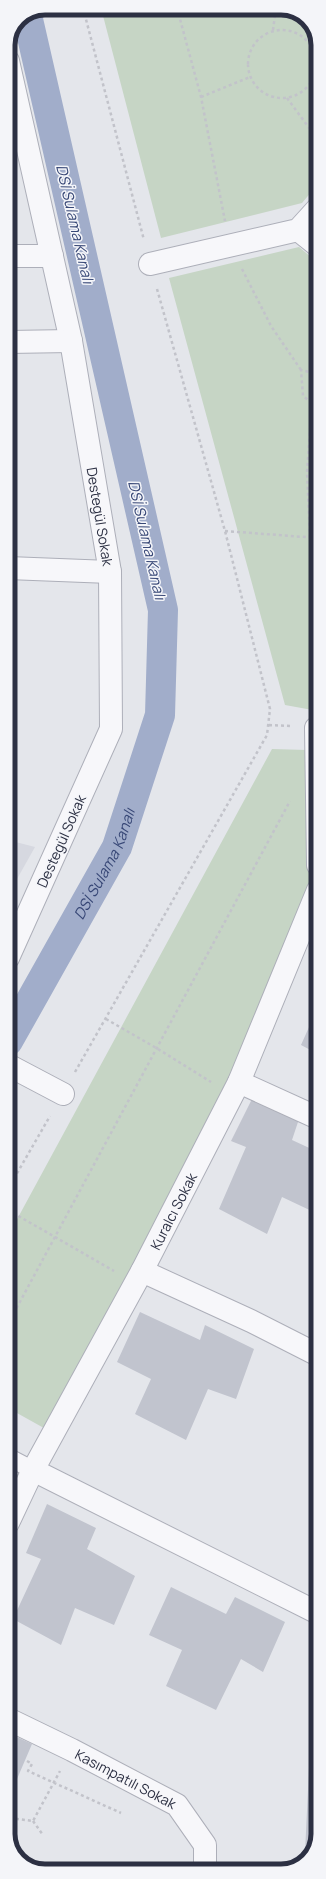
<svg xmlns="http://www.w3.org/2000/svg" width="326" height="1879" font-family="Manrope,sans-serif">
	<rect width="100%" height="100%" fill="#e4e6eb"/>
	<path fill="#d6d8e0" d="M8 840 35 847 8 895Z"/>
	<path fill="#c6d5c5" d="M101 8H286L307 19 318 40V184L302 203 161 238Z
		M299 247 318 263V711L285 705 169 278Z
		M272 749 307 750 310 893 224 1096 51 1432 8 1408V1236Z
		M8 1470 21 1476 8 1504Z"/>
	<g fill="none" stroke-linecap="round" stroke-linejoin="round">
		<path stroke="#a1adca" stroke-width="30" id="s1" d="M8 1041 117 847 160 715 163 610 27 15"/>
	</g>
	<path fill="#c1c4ce" d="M8 387H16V445H8Z
		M318 965V981L311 978Z
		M318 1007V1054L301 1045Z
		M254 1095 300 1116 292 1140 318 1152V1214L282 1197 267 1234 219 1209 246 1147 231 1141Z
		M140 1312 200 1340 205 1325 254 1349 236 1399 208 1389 186 1440 135 1414 151 1379 117 1362Z
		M47 1504 96 1528 87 1549 135 1576 114 1625 75 1608 61 1645 13 1619 41 1559 26 1553Z
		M171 1587 226 1614 235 1597 285 1622 263 1672 241 1659 216 1710 166 1686 182 1650 149 1635Z
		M318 1666V1687L309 1674Z
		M8 1733 32 1744 8 1800Z
		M309 1768H318V1835L311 1853H305Z"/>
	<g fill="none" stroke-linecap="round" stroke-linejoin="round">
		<defs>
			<path id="service" d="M8 1457 33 1470"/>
			<path id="pedestrian" d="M8 1065 63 1094"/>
			<g id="minor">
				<path id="s2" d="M8 61 71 341 110 572 111 729 8 958"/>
				<path d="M298 230 318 246"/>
				<path d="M8 256H52"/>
				<path d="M150 264 298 230 318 208"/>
				<path d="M8 342 71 341"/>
				<path d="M8 568 110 572"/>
				<path d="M318 728H316L318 865"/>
				<path d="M239 1082 318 1118"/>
				<path d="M142 1271 251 1321 318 1355"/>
				<path d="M33 1470 318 1613"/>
				<path id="s3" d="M8 1523 33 1470 142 1271 239 1082 318 890"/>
				<path id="s4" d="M8 1719 72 1750 177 1805 205 1845V1871"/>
			</g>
		</defs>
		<use href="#service" stroke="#adafb9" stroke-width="19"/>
		<use href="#pedestrian" stroke="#adafb9" stroke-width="24"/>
		<use href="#minor" stroke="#adafb9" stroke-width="24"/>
		<path stroke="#c2c3ca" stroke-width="2.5" stroke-dasharray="3 3" stroke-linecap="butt" d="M83 8 144 240
			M177 8 201 97 225 221
			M248 64a34 34 0 1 1 68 0a34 34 0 1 1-68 0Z
			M273 30 276 8
			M201 97 250 77
			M287 98 318 140
			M242 269 271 326 301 370
			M312 403 307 472 310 537 318 562
			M312 403 303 396 301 370 318 374
			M312 403 318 402
			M225 531 318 538
			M269 725 290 726
			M106 1019 158 1049 211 1082
			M75 1072 267 735 270 709 225 531 157 289
			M8 1189 50 1116
			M8 1210 114 1271
			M8 1324 290 801
			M27 1761 32 1764 28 1771 121 1813
			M10 1818 33 1821 60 1771
			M33 1821 43 1835"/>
		<use href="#service" stroke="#f7f7fa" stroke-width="17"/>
		<use href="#pedestrian" stroke="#f7f7fa" stroke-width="22"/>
		<use href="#minor" stroke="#f7f7fa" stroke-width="22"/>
	</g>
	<g text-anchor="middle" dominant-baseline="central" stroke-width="3" stroke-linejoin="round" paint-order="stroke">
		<g font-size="14" fill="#2c3043" stroke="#f4f5f9">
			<text stroke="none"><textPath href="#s2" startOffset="465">Destegül Sokak</textPath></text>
			<text transform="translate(61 841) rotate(-66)">Destegül Sokak</text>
			<text stroke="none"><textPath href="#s3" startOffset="353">Kuralcı Sokak</textPath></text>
			<text stroke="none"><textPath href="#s4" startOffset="132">Kasımpatılı Sokak</textPath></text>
		</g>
		<g font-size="15" font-style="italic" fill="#374776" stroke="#f4f5f9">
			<text transform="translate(75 224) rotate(77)">DSİ Sulama Kanalı</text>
			<text transform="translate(147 540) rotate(77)">DSİ Sulama Kanalı</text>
			<text stroke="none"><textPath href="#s1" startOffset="202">DSİ Sulama Kanalı</textPath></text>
		</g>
	</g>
	<path d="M0 0H326V1879H0ZM45 15H281A30 30 0 0 1 311 45V1834A30 30 0 0 1 281 1864H45A30 30 0 0 1 15 1834V45A30 30 0 0 1 45 15Z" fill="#f4f5f9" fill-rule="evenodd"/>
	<path fill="none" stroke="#2c3043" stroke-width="5" d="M45 15H281A30 30 0 0 1 311 45V1834A30 30 0 0 1 281 1864H45A30 30 0 0 1 15 1834V45A30 30 0 0 1 45 15Z"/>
</svg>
